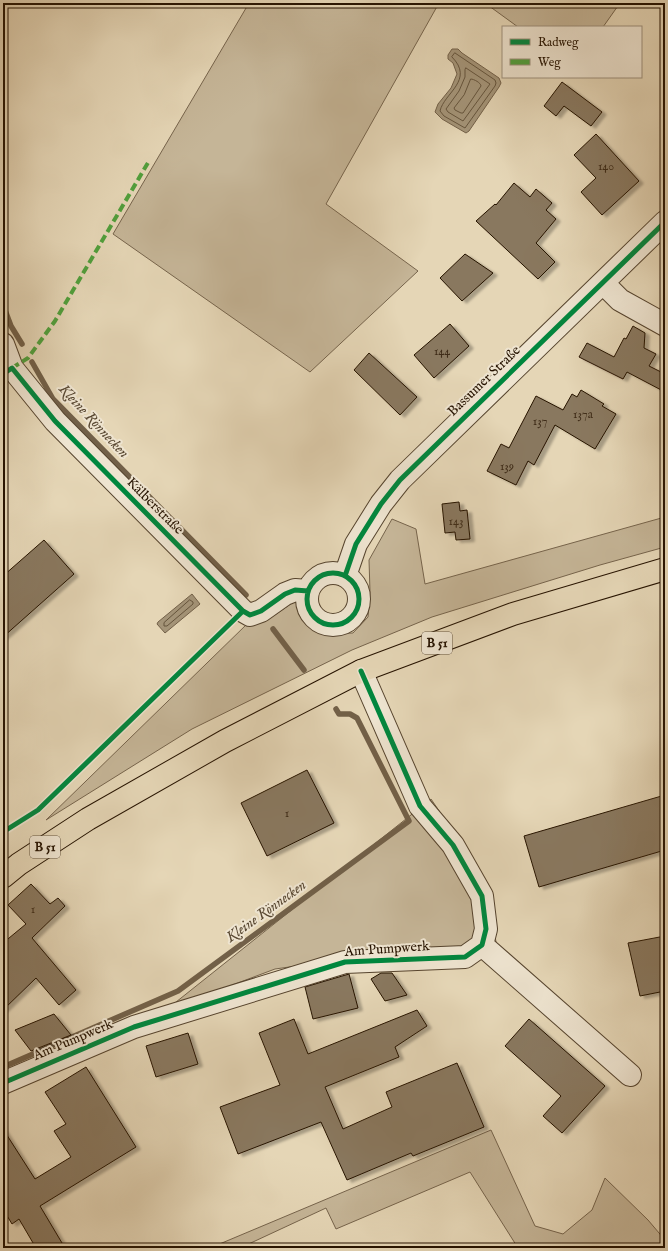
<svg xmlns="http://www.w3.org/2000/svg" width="668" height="1251" font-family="'IM FELL English',serif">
	<defs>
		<filter id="shadow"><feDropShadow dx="4.5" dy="2.5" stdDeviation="1" flood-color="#0004"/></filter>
	</defs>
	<rect width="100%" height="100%" fill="#e5d6b6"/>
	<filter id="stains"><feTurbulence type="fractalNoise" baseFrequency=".005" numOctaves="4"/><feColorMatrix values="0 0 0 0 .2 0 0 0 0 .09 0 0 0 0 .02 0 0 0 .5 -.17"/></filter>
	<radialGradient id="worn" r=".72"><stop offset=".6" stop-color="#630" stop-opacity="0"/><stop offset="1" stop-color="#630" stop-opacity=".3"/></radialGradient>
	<path fill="#c5b597" stroke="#76644c" d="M249 3H439L326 204 418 271 310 372 113 234Z
		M485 3H620L603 27H518Z
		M665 517V547L600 565 432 617 352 650 192 729 46 820 247 624 276 614 295 601 312 623 328 634 353 633 368 617 370 592 369 560 392 519 416 529 425 584Z
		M431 799 459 840 493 926 497 947 425 948 275 969 166 1010Z
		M491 1130 535 1226 563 1234 592 1210 605 1178 648 1220 665 1240V1248H518L470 1172 336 1229 326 1208 240 1248H210Z"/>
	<path fill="#a49478" stroke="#726048" d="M452 49H458L462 53 499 78 501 83 499 87 469 131 466 133 442 119 435 112 438 104 451 88 457 74 453 63 448 59V55Z
		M192 594 200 604 165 633 157 624 158 622Z"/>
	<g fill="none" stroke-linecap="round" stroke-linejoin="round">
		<path stroke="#65543c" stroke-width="1" d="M455 53 495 80 496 83 495 86 465 128 444 116 440 111C444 93 475 80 452 57Z
			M466 68 490 84 463 121 448 112 446 109 459 91 465 77V70Z
			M471 79C474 79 481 83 481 86L463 113H461L455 110 454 108 464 95Z
			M190 600 193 602V604L167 626H164V623Z"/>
		<path stroke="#726048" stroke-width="5.5" d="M3 305 11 326 22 344
			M32 362 53 399 246 595
			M273 629 304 670
			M3 1067 178 991 409 821 357 718 350 714H339L336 709"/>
	</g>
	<path fill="#89785f" stroke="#261301" filter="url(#shadow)" d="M562 82 602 112 591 126 564 106 556 116 544 106Z
		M596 134 639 181 602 215 581 192 596 178 574 155Z
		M514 183 530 197 536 189 552 203 546 210 556 219 536 243 555 262 538 279 476 221 495 204 496 205Z
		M465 254 493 273 462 301 440 278Z
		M450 324 469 346 434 378 414 355Z
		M633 326 645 333 644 348 656 354 649 366 665 374V392L627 372 623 379 579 357 587 343 614 357 624 338 626 339Z
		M369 353 417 397 400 415 354 370Z
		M581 390 604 404 602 406 616 414 595 449 555 425 534 465 528 461 516 485 487 471 501 444 509 448 536 396 563 410 572 394 577 397Z
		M459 502 460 511 467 510 470 539 456 540 455 532 445 533 442 504Z
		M44 540 74 574 3 637V576Z
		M307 770 334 823 267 856 241 803Z
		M665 795V850L539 887 524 836Z
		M31 884 50 904 58 898 65 906 32 938 76 990 59 1005 36 978 3 1010V943L26 924 8 905Z
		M665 936V991L640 996 628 943Z
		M381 973H392L407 995 385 1001 371 979Z
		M349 974 358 1008 313 1019 305 987Z
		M417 1010 427 1026 395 1047 399 1057 325 1087 343 1129 392 1107 386 1092 457 1063 484 1127 413 1156 411 1153 347 1180 321 1122 238 1154 220 1107 280 1085 259 1033 294 1019 308 1054Z
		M54 1014 71 1035 31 1051 15 1030Z
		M529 1019 605 1086 562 1133 543 1116 561 1096 505 1046Z
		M188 1033 198 1064 156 1077 146 1046Z
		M86 1067 136 1147 40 1206 65 1248H36L19 1219 12 1224 3 1209V1129L35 1179 71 1157 54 1131 66 1124 45 1092Z"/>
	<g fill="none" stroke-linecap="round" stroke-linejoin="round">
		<defs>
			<path id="minor" d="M603 283 620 300 665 325
				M3 344 12 368 55 421 243 611 250 615 261 611 285 594 295 590 308 591
				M307 599a26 26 0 1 1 52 0a26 26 0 1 1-52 0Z
				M345 576 356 544 381 504 400 480 665 222
				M482 945 630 1075
				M3 1083 134 1027 345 962 465 957 482 945 486 929 482 896 453 845 420 806 361 671"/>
			<path id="major" d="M3 877 19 864 88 819 225 741 361 671 513 614 665 569"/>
		</defs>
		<use href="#minor" stroke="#56442e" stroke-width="24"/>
		<use href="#major" stroke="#261301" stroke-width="24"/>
		<use href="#minor" stroke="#eee4d0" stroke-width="22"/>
		<use href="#major" stroke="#e5d6b6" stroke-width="22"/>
		<path stroke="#50a03c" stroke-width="4" stroke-dasharray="8 4" stroke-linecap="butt" d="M12 368 28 358 55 321 149 161"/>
		<defs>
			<path id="cycleway" d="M3 374 12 368 55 421 243 611 250 615 261 611 285 594 295 590 308 591
				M307 599a26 26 0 1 1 52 0a26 26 0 1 1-52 0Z
				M345 576 356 544 381 504 400 480 665 222
				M3 832 38 810 243 611
				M3 1083 134 1027 345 962 465 957 482 945 486 929 482 896 453 845 420 806 361 671"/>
		</defs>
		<use href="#cycleway" stroke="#eee4d0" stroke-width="8"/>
		<use href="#cycleway" stroke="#00873e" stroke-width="5"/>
	</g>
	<g text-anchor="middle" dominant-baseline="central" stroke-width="4" stroke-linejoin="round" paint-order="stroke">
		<g font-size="12" fill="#3f2c18">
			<text x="606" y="166">140</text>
			<text x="442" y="351">144</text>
			<text x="583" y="414">137a</text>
			<text x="540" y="421">137</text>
			<text x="507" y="466">139</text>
			<text x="456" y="521">143</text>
			<text x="287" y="813">1</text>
			<text x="33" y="909">1</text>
		</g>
		<g fill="#eee4d0" stroke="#62523f" stroke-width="1">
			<rect x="422" y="632" width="30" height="22" rx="3"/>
			<rect x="30" y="836" width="30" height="22" rx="3"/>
		</g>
		<g font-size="13" font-weight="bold" fill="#261301">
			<text x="437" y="643">B 51</text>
			<text x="45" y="847">B 51</text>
		</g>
		<g font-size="14" fill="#261301" stroke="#eee4d0">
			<text transform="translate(484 381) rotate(-44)">Bassumer Straße</text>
			<text transform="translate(155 506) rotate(45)">Kälberstraße</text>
			<text transform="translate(387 949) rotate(-4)">Am Pumpwerk</text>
			<text transform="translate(73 1040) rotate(-23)">Am Pumpwerk</text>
		</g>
		<g font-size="15" font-style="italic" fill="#584731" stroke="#eee4d0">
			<text transform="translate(94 421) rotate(47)">Kleine Rönnecken</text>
			<text transform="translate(266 911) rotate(-36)">Kleine Rönnecken</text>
		</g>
	</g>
	<rect width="668" height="1251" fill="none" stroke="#e5d6b6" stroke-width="16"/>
	<rect x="4" y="4" width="660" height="1243" fill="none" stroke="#261301" stroke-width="2"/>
	<rect x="8" y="8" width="652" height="1235" fill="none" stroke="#261301"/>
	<rect x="502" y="26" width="140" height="52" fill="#eee4d0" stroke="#9e907d"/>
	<rect x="510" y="39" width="20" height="6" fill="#00873e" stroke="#9e907d"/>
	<text x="538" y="46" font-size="12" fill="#261301">Radweg</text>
	<rect x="510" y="59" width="20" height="6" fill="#50a03c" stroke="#9e907d"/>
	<text x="538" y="66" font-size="12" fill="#261301">Weg</text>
	<rect width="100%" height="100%" filter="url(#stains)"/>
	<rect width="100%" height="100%" fill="url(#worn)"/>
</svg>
